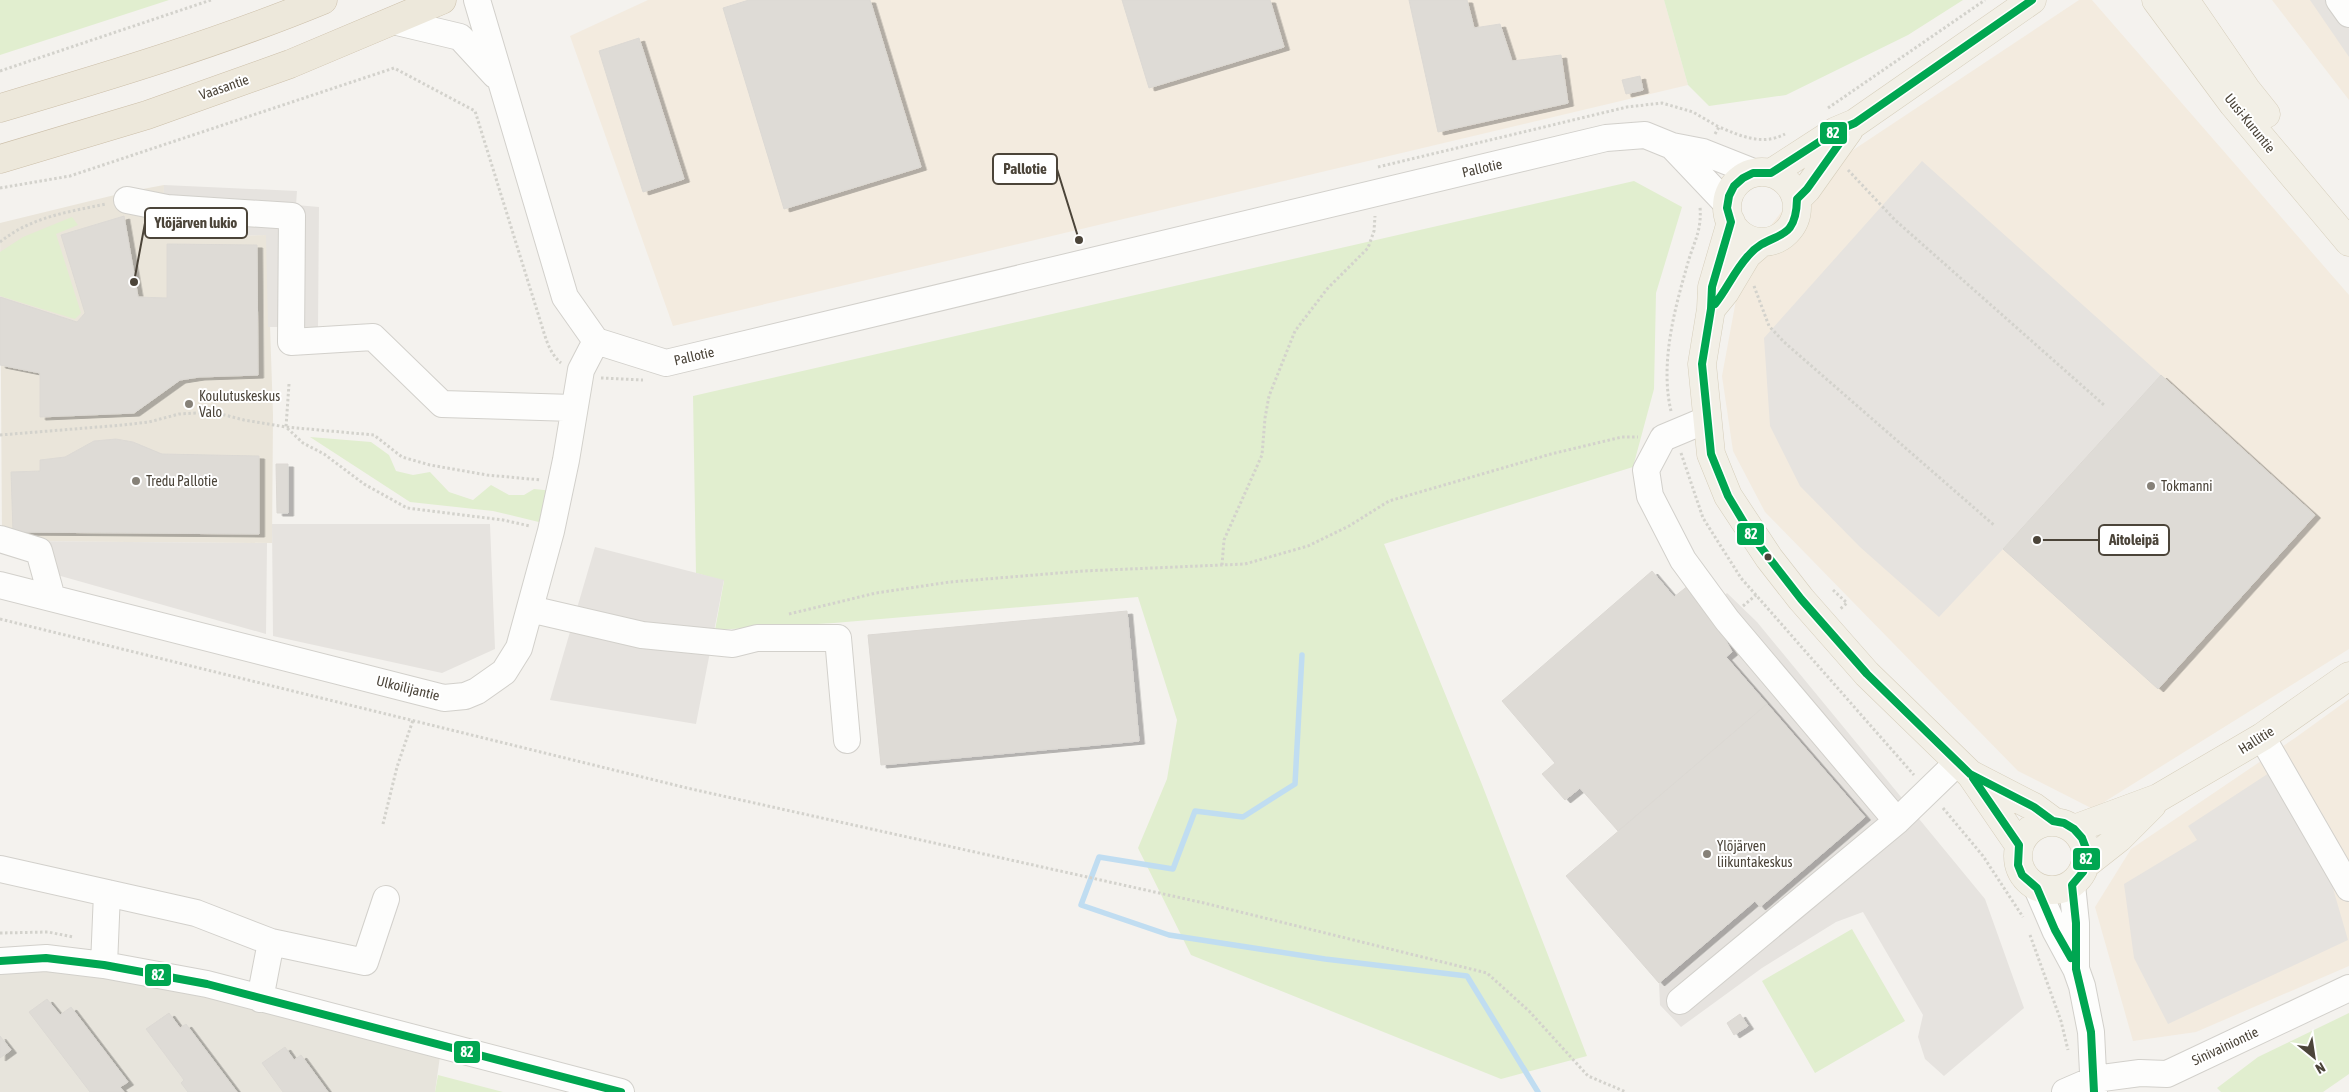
<svg xmlns="http://www.w3.org/2000/svg" width="2349" height="1092" font-family="'Asap Condensed',sans-serif">
	<defs>
		<filter id="shadow"><feDropShadow dx="5.5" dy="3" stdDeviation="0" flood-color="#0004"/></filter>
	</defs>
	<rect width="100%" height="100%" fill="#f4f2ee"/>
	<path fill="#e7e4dc" d="M0 965 210 989 441 1049 435 1092H0Z"/>
	<path fill="#f3ebdf" d="M648 0H1664L1688 85 673 326 570 36Z
		M2079 0H2092L2349 295V649L2093 809 2018 771 1765 512 1733 451 1722 376 1736 300 1755 246 1789 202 1823 170Z
		M2272 0H2349V100Z
		M2349 699V966L2196 1032 2133 1041 2095 907 2131 849 2295 738Z"/>
	<path fill="#eae5da" d="M164 185 163 237 267 235 273 415 272 543 2 541 0 223 127 192Z"/>
	<path fill="#e1eecf" d="M0 0H169L0 55Z
		M1664 0H1963L1908 35 1786 95 1709 106 1688 85Z
		M1634 181 1682 207 1656 293 1654 389 1633 467 1384 544 1481 782 1587 1056 1501 1079 1191 955 1138 848 1167 779 1177 720 1138 597 834 623 715 630 724 581 696 573 693 396Z
		M72 217 78 225 56 234 81 313 75 319 0 296V252L23 237Z
		M310 437 371 442 389 455 396 471 413 475 430 472 449 492 473 500 491 485 509 495H524L534 489 554 491 547 524 493 511 410 502Z
		M1852 929 1905 1021 1815 1073 1762 981Z
		M2349 1013V1074L2323 1092H2221L2217 1088 2258 1057Z
		M438 1075 503 1092H435Z"/>
	<path fill="#e6e3df" d="M2310 0H2329L2349 29V57Z
		M1922 161 2161 375 2003 549 1939 617 1860 547 1800 486 1770 426 1764 338Z
		M164 185 297 191 296 205 319 207 318 327H268L266 235 163 237Z
		M272 524H490L495 649 442 673 273 636Z
		M2 541 267 543 266 634 36 569Z
		M595 547 724 580 696 724 550 700Z
		M1727 593 1757 622 1985 899 2024 1008 1944 1076 1925 1059 1918 1037 1923 1015 1863 912 1836 922 1762 968 1681 1027 1660 1005 1659 983 1755 901 1760 907 1864 817 1726 657 1732 652 1709 609Z
		M2269 773 2332 885 2348 940 2168 1024 2134 958 2124 884 2197 840 2188 826Z"/>
	<g fill="none" stroke-linecap="round" stroke-linejoin="round">
		<path stroke="#c0ddf1" stroke-width="5.5" d="M1302 655 1295 784 1243 817 1195 811 1173 869 1099 857 1081 905 1169 935 1325 959 1467 976 1538 1092"/>
	</g>
	<path fill="#dedbd6" stroke="#dcd9d4" filter="url(#shadow)" d="M749 0H870L921 167 784 209 723 8Z
		M1122 0H1270L1284 47 1149 88Z
		M1409 0H1467L1474 28 1500 24 1512 61 1561 55 1568 103 1438 132Z
		M639 38 684 179 643 192 599 51Z
		M1640 76 1643 90 1626 94 1622 80Z
		M124 216 138 297 167 298V244L257 245 258 375 199 377 180 380 134 413 40 417V373L0 365V297L77 322 85 313 61 235Z
		M2161 375 2315 515 2158 689 2003 549Z
		M116 439 133 442 162 454 259 456V534L13 532 11 472 40 471V460L65 457 94 441Z
		M276 464H288V513H277Z
		M1652 571 1674 597 1689 585 1709 609 1732 652 1726 657 1767 704 1618 831 1580 788 1565 800 1542 774 1555 763 1502 701Z
		M1127 611 1139 741 881 765 868 635Z
		M1767 704 1865 817 1760 907 1755 901 1659 983 1566 876Z
		M47 999 60 1015 71 1007 128 1082 120 1087 124 1092H90L29 1012Z
		M169 1013 180 1028 186 1024 237 1092H188L181 1083 184 1080 146 1029Z
		M1740 1014 1748 1026 1734 1035 1727 1023Z
		M0 1036 11 1050 0 1058Z
		M285 1047 294 1060 301 1055 328 1092H283L262 1063Z"/>
	<g fill="none" stroke-linecap="round" stroke-linejoin="round">
		<defs>
			<path id="minor" d="M477 0 565 297 596 341 666 363 1606 138 1645 135 1672 146 1703 152 1756 173
				M2339 0 2349 14
				M393 21 460 37 495 75
				M1672 146 1727 204
				M127 200 167 208 292 216 291 342 373 337 442 404 573 408
				M1706 420 1663 438 1646 470 1650 496 1683 560 1727 620 1897 821
				M0 539 39 551 52 598
				M0 585 444 698 465 696 477 691 504 672 519 648 551 531 566 460 581 370 596 341
				M530 609 642 635 733 644 757 638H838L847 740
				M2262 737 2349 888
				M0 869 196 913 271 942 365 962 386 899
				M2072 885 2076 923V966
				M2037 888 2055 930 2076 969 2082 986 2091 1032 2094 1092
				M0 961 46 958 104 965 207 984 621 1092
				M104 965 107 893
				M260 999 271 942
				M1680 1001 1897 821 1957 763
				M2065 1092 2095 1079 2140 1073 2167 1074 2349 988"/>
			<path id="major" d="M2156 0 2233 104 2349 242
				M2185 0 2246 89 2266 114
				M1727 207a35 35 0 1 1 70 0a35 35 0 1 1-70 0Z
				M1771 173 1836 131 1855 123 2032 0
				M1797 199 1807 189 1849 130
				M1731 222 1712 287 1711 309 1702 364 1711 454 1728 496 1769 558 1801 599 1867 674 1970 774 2034 807 2053 821
				M1712 308 1725 292 1747 255 1762 242
				M1971 775 2019 845
				M2018 856a34 34 0 1 1 68 0a34 34 0 1 1-68 0Z
				M2074 829 2158 798 2262 737 2349 676
				M2086 864 2119 838 2152 805"/>
			<path id="highway" d="M0 108C109 76 218 43 323 0
				M0 159 147 115 290 64 442 0"/>
		</defs>
		<use href="#minor" stroke="#d2d0cb" stroke-width="28"/>
		<use href="#major" stroke="#d6cebb" stroke-width="29"/>
		<use href="#highway" stroke="#ccbfa9" stroke-width="29"/>
		<path stroke="#d3d2cc" stroke-width="3" stroke-dasharray="2.5 2.5" stroke-linecap="butt" d="M0 71 211 0
			M1828 108 1985 0
			M1715 134 1719 127C1741 136 1762 146 1785 134
			M1378 167 1627 107 1662 103 1693 112 1719 127
			M1848 170 1895 220 2104 405
			M0 188 70 176 394 68 475 111 540 320C545 335 548 352 561 363
			M0 242C31 217 68 212 106 204
			M1754 286 1769 326 1784 342 1995 526
			M601 378 643 380
			M289 384 286 427 303 443 324 454 364 484 407 508 503 520 530 526
			M1671 411C1660 364 1674 311 1687 266 1693 243 1702 232 1700 207
			M0 435 123 425 149 422 179 414 213 412 244 420 286 427 374 435 402 457 430 465 487 475 541 480
			M1681 453 1703 518 1741 578 1914 775
			M1222 565 1224 540 1262 455 1265 418 1269 396 1295 331 1327 289 1368 248 1374 231 1375 216
			M1833 590 1847 603 1839 610
			M1743 606 1756 595
			M789 614 876 593 950 582 1083 571 1245 564 1308 546 1349 526 1389 501 1551 454 1622 437H1638
			M0 619 687 788 1204 903 1487 973 1529 1011 1588 1076 1626 1092
			M1943 808 1983 856 2023 917
			M383 824 397 767 413 720
			M0 933 48 932 73 937
			M2030 935 2061 1021 2068 1050"/>
		<use href="#minor" stroke="#fdfdfc" stroke-width="26"/>
		<use href="#major" stroke="#f2efe6" stroke-width="28"/>
		<use href="#highway" stroke="#ede8db" stroke-width="28"/>
		<defs>
			<path id="bus-1" d="M2032 0 1855 123 1836 131 1771 173H1753L1743 178 1734 186 1729 196 1727 208 1731 222 1712 287 1711 309 1702 364 1711 454 1728 496 1752 536 1801 599 1867 674 1970 774 2034 807 2053 821 2064 823 2074 829 2082 838 2087 851 2086 864 2083 872 2072 885 2076 923V969L2091 1032 2094 1092
				M1715 304C1727 289 1735 270 1748 256 1771 229 1796 246 1797 199L1807 189 1844 137
				M1973 778 2019 845 2018 865 2022 875 2037 888 2055 930 2071 958
				M0 961 46 958 104 965 207 984 621 1092"/>
		</defs>
		<use href="#bus-1" stroke="#fff" stroke-width="11"/>
		<use href="#bus-1" stroke="#00a651" stroke-width="8"/>
	</g>
	<g fill="#868178" stroke="#fff" stroke-width="2">
		<circle cx="189" cy="404" r="5"/>
		<circle cx="136" cy="481" r="5"/>
		<circle cx="2151" cy="486" r="5"/>
		<circle cx="1707" cy="854" r="5"/>
	</g>
	<circle fill="#4b4439" stroke="#fff" stroke-width="2" cx="1768" cy="557" r="4.5"/>
	<g text-anchor="middle" dominant-baseline="central" stroke-width="4" stroke-linejoin="round" paint-order="stroke">
		<g font-size="14" fill="#4b4439" stroke="#fff">
			<text transform="translate(224 87) rotate(-19)">Vaasantie</text>
			<text transform="translate(2250 123) rotate(51)">Uusi-Kuruntie</text>
			<text transform="translate(1482 168) rotate(-13)">Pallotie</text>
			<text transform="translate(694 356) rotate(-13)">Pallotie</text>
			<text transform="translate(408 688) rotate(14)">Ulkoilijantie</text>
			<text transform="translate(2256 740) rotate(-32)">Hallitie</text>
			<text transform="translate(2225 1046) rotate(-25)">Sinivainiontie</text>
		</g>
		<g font-size="14" fill="#4b4439" stroke="#fff" text-anchor="start">
			<text x="199" y="396">Koulutuskeskus<tspan x="199" dy="16">Valo</tspan></text>
			<text x="146" y="481">Tredu Pallotie</text>
			<text x="2161" y="486">Tokmanni</text>
			<text x="1717" y="846">Ylöjärven<tspan x="1717" dy="16">liikuntakeskus</tspan></text>
		</g>
	</g>
	<path fill="none" stroke="#4b4439" stroke-width="2" d="M1079 240L1057 169M134 282L145 223M2037 540L2099 540"/>
	<g fill="#4b4439" stroke="#fff" stroke-width="2">
		<circle cx="1079" cy="240" r="5"/>
		<circle cx="134" cy="282" r="5"/>
		<circle cx="2037" cy="540" r="5"/>
	</g>
	<g fill="#fff" stroke="#4b4439" stroke-width="2">
		<rect x="993" y="154" width="64" height="30" rx="5"/>
		<rect x="145" y="208" width="102" height="30" rx="5"/>
		<rect x="2099" y="525" width="70" height="30" rx="5"/>
	</g>
	<g font-size="15" text-anchor="middle" font-weight="bold" fill="#4b4439">
		<text x="1025" y="174">Pallotie</text>
		<text x="196" y="228">Ylöjärven lukio</text>
		<text x="2134" y="545">Aitoleipä</text>
	</g>
	<g stroke="#fff" stroke-width="2">
		<rect x="1819" y="121" width="29" height="24" rx="5" fill="#00a651"/>
		<rect x="1736" y="522" width="29" height="24" rx="5" fill="#00a651"/>
		<rect x="2072" y="847" width="29" height="24" rx="5" fill="#00a651"/>
		<rect x="144" y="963" width="28" height="24" rx="5" fill="#00a651"/>
		<rect x="453" y="1040" width="28" height="24" rx="5" fill="#00a651"/>
	</g>
	<g font-size="14" text-anchor="middle" font-weight="bold" fill="#fff">
		<text x="1833" y="138">82</text>
		<text x="1751" y="539">82</text>
		<text x="2086" y="864">82</text>
		<text x="158" y="980">82</text>
		<text x="467" y="1057">82</text>
	</g>
	<g transform="translate(2314 1057) rotate(150)" stroke="#ffffff" stroke-width="4" paint-order="stroke">
	<path d="M0-4L9 19L0 12L-9 19Z" fill="#4b4439"/>
	<text y="-8" font-size="14" font-weight="bold" text-anchor="middle" fill="#4b4439">N</text>
	</g>
</svg>
